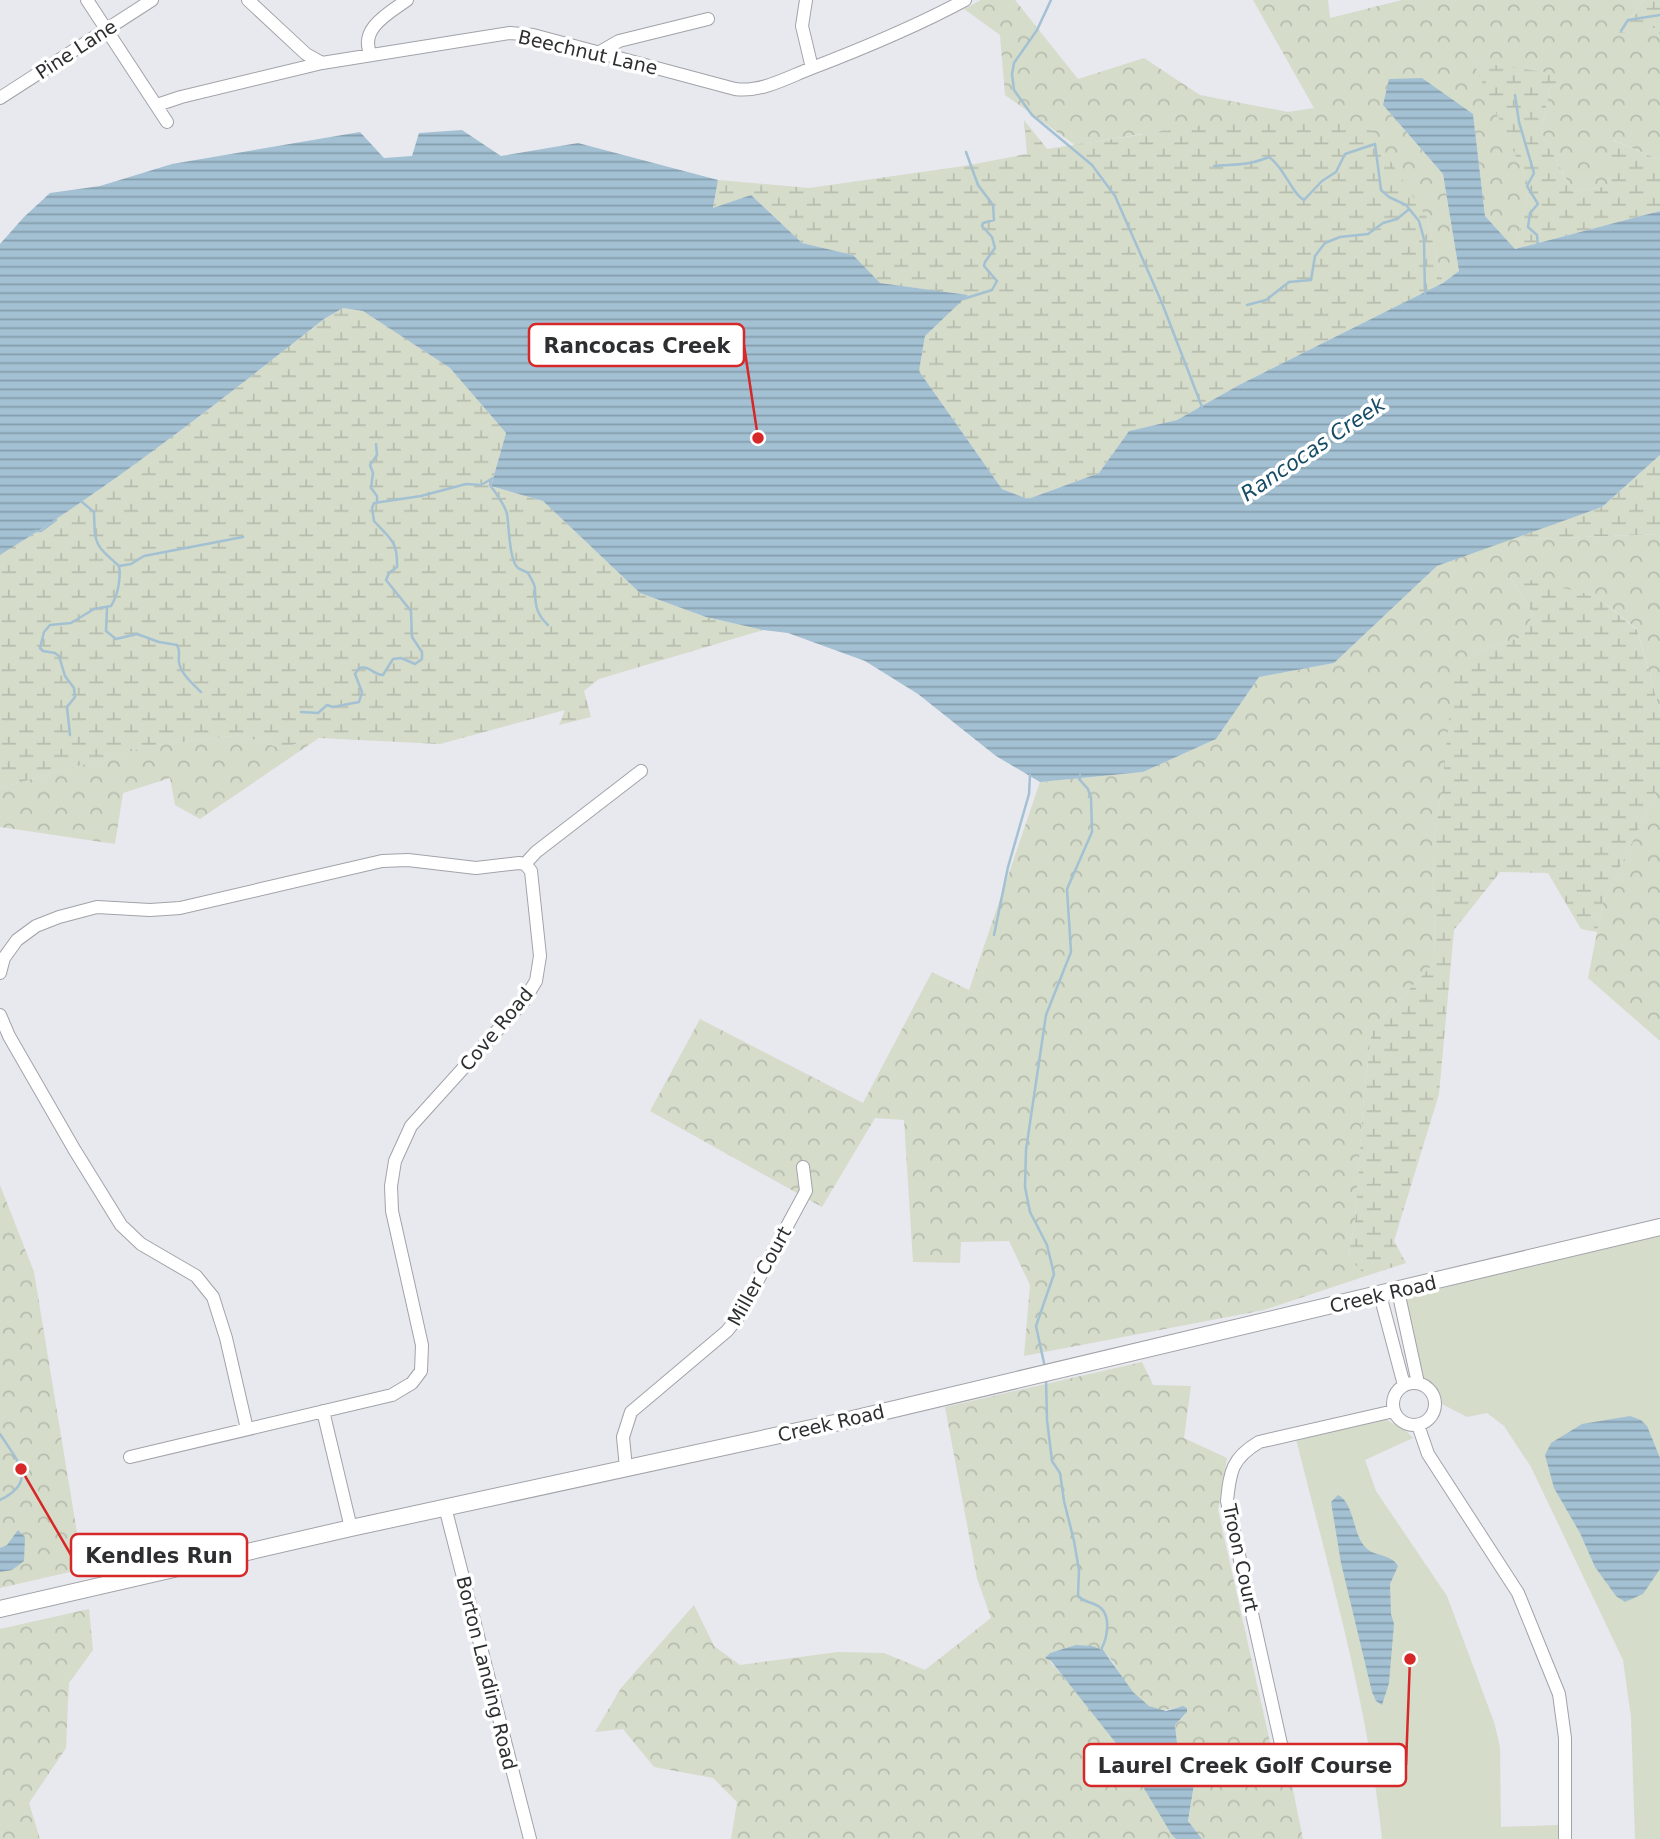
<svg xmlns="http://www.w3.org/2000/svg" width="1660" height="1839" font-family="'DejaVu Sans',sans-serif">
	<defs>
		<pattern id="forest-crowns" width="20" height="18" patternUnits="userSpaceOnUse" patternTransform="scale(1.75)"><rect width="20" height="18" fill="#d5dcca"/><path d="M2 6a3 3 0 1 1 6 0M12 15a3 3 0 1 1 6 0" fill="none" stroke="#b7bdae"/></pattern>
		<pattern id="wetland-marsh" width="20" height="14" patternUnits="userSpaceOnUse" patternTransform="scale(1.75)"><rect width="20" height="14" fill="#d5dcca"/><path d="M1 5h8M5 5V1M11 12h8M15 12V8" fill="none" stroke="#b7bdae"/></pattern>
		<pattern id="water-rules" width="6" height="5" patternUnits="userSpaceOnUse" patternTransform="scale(1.75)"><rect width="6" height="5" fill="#a3c1d3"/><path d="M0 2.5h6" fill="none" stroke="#859dac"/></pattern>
	</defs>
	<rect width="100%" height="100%" fill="#e8e8ef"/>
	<path fill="#d5dcca" d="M1660 1228V1839H1635L1631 1717 1623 1660 1531 1467 1504 1426 1487 1413 1467 1417 1440 1403 1436 1392 1422 1377 1406 1299 1606 1240Z
		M1384 1418 1407 1432 1413 1438 1365 1460 1376 1491 1447 1596 1494 1722 1500 1747 1501 1827 1558 1825 1559 1839H1382C1368 1704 1329 1571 1296 1439Z"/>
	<path fill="url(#forest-crowns)" d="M981 0H1015L1078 79 1144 58 1200 95 1288 112 1314 108 1253 0H1328L1330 18 1402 0H1644L1619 32 1655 28 1660 34V160L1613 140 1609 186 1573 192 1541 131 1550 88 1570 81 1474 62 1530 187 1515 249 1485 216 1473 114 1383 105 1443 174 1459 271 1443 283 1427 218 1141 134 1075 145 1005 95 1000 35 964 9Z
		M1660 534V711L1637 629 1596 596 1510 577 1533 614 1523 637 1475 651 1442 788 1433 847 1435 962 1372 1029 1364 1095 1355 1222 1348 1256 1366 1276 1264 1310 1024 1356 1030 1285 1009 1241 961 1242 960 1263 913 1262 904 1120 875 1118 822 1207 650 1111 700 1019 863 1103 932 972 969 990 1040 782 1143 772 1216 739 1259 677 1334 663 1437 566 1507 540Z
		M241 735 280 748 319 738 200 819 175 805 170 778 123 793 115 844 0 827V788L148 746Z
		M1660 785V1041L1588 978 1603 902Z
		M0 1185 34 1272 83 1569 0 1588Z
		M1142 1362 1153 1385 1191 1386 1184 1438 1227 1458 1218 1510 1274 1760 1292 1785 1303 1839H1202L1188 1822 1195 1778 1177 1743 1175 1725 1185 1715 1187 1708C1176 1704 1166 1715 1151 1707 1102 1679 1129 1629 1050 1653L1048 1659 1080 1696 1119 1747 1176 1839H731L737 1802 713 1778 654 1767 623 1729 595 1732 621 1688 694 1605 714 1646 740 1665 838 1652 884 1653 925 1670 991 1618 977 1578 945 1407Z
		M89 1609 93 1650 69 1683 66 1748 29 1803 40 1839H0V1629Z"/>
	<path fill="url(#wetland-marsh)" d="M1644 0H1660V34L1655 28 1619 33Z
		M1473 62 1559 74 1571 81 1550 88 1541 131 1573 192 1609 186 1612 140 1660 160V211L1515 249 1530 187Z
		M1024 120 1047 149 1210 124 1366 123 1427 218 1443 283 1239 385 1177 420 1129 431 1099 473 1028 499 1002 489 919 371 925 336 967 295 879 283 853 255 802 243 751 195 713 209 718 180 809 188 964 166 1027 154Z
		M343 308 363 311 450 368 506 433 491 486 543 501 640 593 706 617 763 630 599 679 584 691 591 717 559 725 565 710 440 744 319 738 280 748 241 735 149 746 0 788V555C114 485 219 402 324 319Z
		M1660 455V534L1507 540 1602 507Z
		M1509 575 1596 596 1637 630 1660 711V785L1603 902 1597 932 1581 929 1548 873 1500 872 1454 930 1439 1094 1394 1241 1406 1263 1366 1276 1348 1257 1355 1222 1364 1094 1372 1029 1435 962 1433 847 1442 788 1453 679 1475 651 1523 637 1533 614Z"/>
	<path fill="url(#water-rules)" d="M1422 78 1473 114 1485 216 1515 249 1660 211V455L1602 507 1437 566 1334 663 1259 677 1216 739 1143 772 1040 782 996 756 918 694 865 661 788 633 763 630 706 617 640 593 543 501 491 486 506 433 450 368 363 311 343 308 324 319C219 402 114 485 0 555V244L24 217 50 193 100 186 172 164 360 132 384 158 412 156 419 133 462 130 501 156 578 143 718 180 713 208 751 195 802 243 853 255 880 283 968 295 925 336 919 371 1002 489 1028 499 1099 473 1129 431 1177 420 1239 385 1443 283 1459 271 1443 174 1383 105 1389 79Z
		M1630 1416 1641 1420 1647 1426 1660 1458V1569L1643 1594 1625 1602 1616 1596 1595 1567 1580 1533 1554 1488 1545 1455 1551 1443 1582 1424Z
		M1338 1495C1355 1504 1352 1534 1366 1548 1375 1557 1390 1553 1398 1566L1390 1584 1391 1614 1394 1624 1389 1683 1382 1705 1376 1701 1372 1692 1341 1563 1331 1502Z
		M18 1530 25 1537 24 1561 12 1570 0 1572V1548L7 1545Z
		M1076 1645 1092 1646 1103 1650 1133 1692 1149 1706 1166 1711 1183 1706 1187 1708V1712L1175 1725 1177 1743 1195 1778 1188 1821 1202 1839H1176L1172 1835 1119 1747 1051 1661 1045 1658 1050 1653Z"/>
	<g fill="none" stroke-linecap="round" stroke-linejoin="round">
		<path stroke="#a3c1d3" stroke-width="2.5" d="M1051 0 1037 30 1014 63 1012 74 1014 90 1032 115 1092 165 1115 196 1162 303 1202 407
			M1621 31 1628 20 1660 15
			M1515 95 1519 122 1534 173 1527 186 1538 204 1530 213 1528 227 1537 235 1538 247
			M1214 166C1238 164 1247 166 1269 157 1284 167 1292 194 1304 200L1322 181 1336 172 1345 154 1375 144 1381 190 1389 197 1406 205 1419 221 1424 239 1425 295
			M963 299 992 290 997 281 984 266 985 262 995 248 992 237 982 226 983 223 994 220 993 205 978 185 966 152
			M1247 305 1266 300 1289 282 1311 280 1315 256 1325 243 1340 237 1368 234 1383 223 1397 219 1408 210
			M376 444 377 455 370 465 373 473 371 488 377 496V502
			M491 480 490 485C496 493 505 505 507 514 509 524 509 561 518 568 521 570 525 571 528 573 530 577 535 584 535 589 535 604 536 614 548 625
			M35 531H41L56 520
			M119 566 131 564 144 556 243 537
			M107 608 106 631 116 639 137 634 159 642 177 645C181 652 178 654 179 662 180 673 193 684 201 692
			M301 712 318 713 327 705 333 707 359 702 362 692 355 674 359 668C370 665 373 675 383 675L393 659 401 658 415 664 422 659V652L412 637 411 611 386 580 389 573 397 567C398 540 389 538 374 521L372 508 374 503 421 496 466 484 481 485 493 478
			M70 735 67 707 75 697 74 688 65 676 59 656 55 653 43 651 40 648 44 632 50 625 71 623 94 609 111 606C118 595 121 578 119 566 94 544 95 545 94 512L82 502
			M994 935 1008 867 1029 794 1030 775
			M1044 1363 1036 1326 1054 1274 1047 1245 1030 1212 1025 1187 1026 1150 1046 1015 1071 952 1067 889 1092 832 1091 798 1088 789 1079 779 1080 775
			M1046 1379 1047 1420 1052 1461 1060 1473 1064 1501 1074 1541 1079 1570 1078 1596C1084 1602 1087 1601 1094 1604 1113 1611 1108 1636 1101 1650
			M0 1434C17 1461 39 1481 0 1500"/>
		<defs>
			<path id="minor" d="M87 0 167 122
				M248 0 306 54 322 63
				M806 0 802 26 812 68
				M598 53 619 41 708 19
				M371 55C358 29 389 13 407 0
				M0 98 152 0
				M157 105 181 97 322 63 510 33 533 35 735 89C761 93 788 77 812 68 864 48 915 27 965 0
				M525 864 536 852 641 771
				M0 973 4 958 17 940 36 926 59 917 97 907 150 910 180 908 382 861 408 860 476 868 519 863 525 864 531 871 540 956 536 981 523 1002 411 1126 395 1161 391 1186 392 1211 422 1345 421 1371 412 1383 392 1395 130 1457
				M0 1015 9 1036 74 1149 121 1225 141 1244 196 1276 213 1297 226 1338 247 1429
				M1398 1291 1418 1383
				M1380 1295 1404 1385
				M1393 1404a21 21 0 1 1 42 0a21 21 0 1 1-42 0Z
				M323 1411 351 1528
				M1418 1425 1428 1454 1518 1593 1559 1694 1565 1738V1839
				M626 1468 623 1437 631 1412 727 1331 738 1317 806 1191 803 1167
				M445 1507 530 1839
				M1299 1776 1281 1744 1227 1501C1230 1471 1232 1458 1259 1442L1394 1411"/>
			<path id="major" d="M0 1609 351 1528 844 1421 1660 1227"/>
		</defs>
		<use href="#minor" stroke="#a2a3a9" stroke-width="14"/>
		<use href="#major" stroke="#a2a3a9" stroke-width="18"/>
		<use href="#minor" stroke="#fff" stroke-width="12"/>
		<use href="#major" stroke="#fff" stroke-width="16"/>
	</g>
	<g text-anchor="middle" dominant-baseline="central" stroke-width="7" stroke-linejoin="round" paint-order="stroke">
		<g font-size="19" fill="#2d2e30" stroke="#fff">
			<text transform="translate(76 49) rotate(-33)">Pine Lane</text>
			<text transform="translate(588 52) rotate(13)">Beechnut Lane</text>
			<text transform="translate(496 1029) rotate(-50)">Cove Road</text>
			<text transform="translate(759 1276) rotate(-61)">Miller Court</text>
			<text transform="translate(1383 1294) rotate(-13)">Creek Road</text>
			<text transform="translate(831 1423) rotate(-13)">Creek Road</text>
			<text transform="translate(1241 1558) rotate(78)">Troon Court</text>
			<text transform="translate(487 1673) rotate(76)">Borton Landing Road</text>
		</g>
		<g font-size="21" font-style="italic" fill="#164c66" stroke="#fff">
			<text transform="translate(1313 449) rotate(-34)">Rancocas Creek</text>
		</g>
	</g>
	<path fill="none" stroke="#d62828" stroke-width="2.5" d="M758 438L744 345M21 1469L71 1555M1410 1659L1406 1765"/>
	<g fill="#d62828" stroke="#fff" stroke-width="2.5">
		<circle cx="758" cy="438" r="7"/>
		<circle cx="21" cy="1469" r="7"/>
		<circle cx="1410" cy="1659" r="7"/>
	</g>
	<g fill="#fff" stroke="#d62828" stroke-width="2.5">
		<rect x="529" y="324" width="215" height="42" rx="7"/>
		<rect x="71" y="1534" width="176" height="42" rx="7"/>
		<rect x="1084" y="1744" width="322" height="42" rx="7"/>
	</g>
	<g font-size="21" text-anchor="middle" font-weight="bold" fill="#2d2e30">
		<text x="637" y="353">Rancocas Creek</text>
		<text x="159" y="1563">Kendles Run</text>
		<text x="1245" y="1773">Laurel Creek Golf Course</text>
	</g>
</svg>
